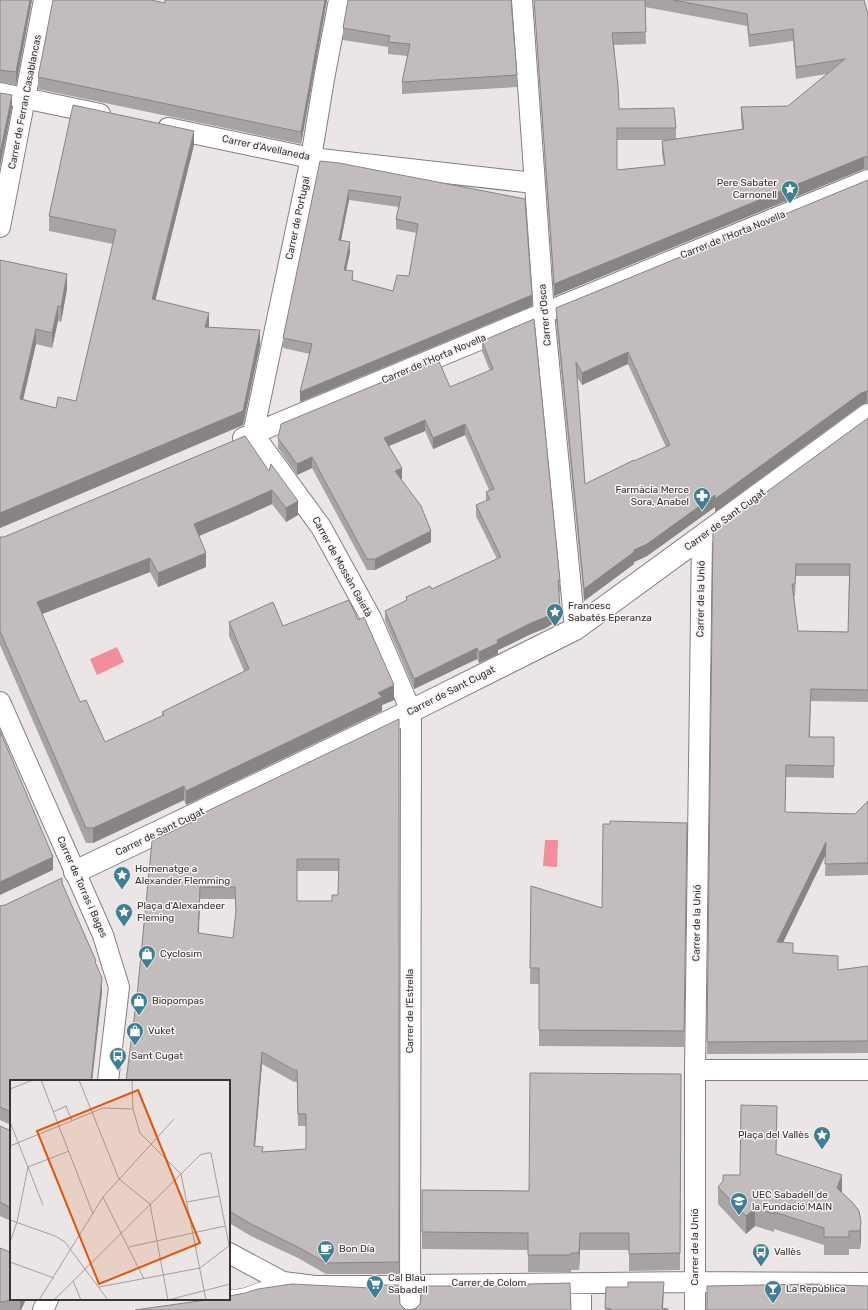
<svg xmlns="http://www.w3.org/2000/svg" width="868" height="1310" font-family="Rubik,sans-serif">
	<rect width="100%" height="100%" fill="#ece5e6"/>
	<path fill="#f38c9c" d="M117 647 124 662 97 675 90 659Z
		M545 840H558L557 867 543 866Z"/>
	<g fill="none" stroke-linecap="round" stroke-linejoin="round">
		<defs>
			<path id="pedestrian" d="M229 1298 244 1296 283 1282"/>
			<path id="minor" d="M339 0 324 79 311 158 253 434 321 527 371 618 411 711 410 1310
				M522 0 544 313 575 629
				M0 93 100 114
				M168 128 311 158 534 183
				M0 227 44 0
				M243 438 544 313 868 180
				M0 702 103 935 119 987 108 1081
				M695 1070H868
				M229 1253 283 1282 315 1286 695 1282 868 1283
				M43 1310 48 1299
				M581 1310V1283
				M695 1310V1070L702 537"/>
			<path id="tertiary" d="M75 872 411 711 575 629 868 415"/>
		</defs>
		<use href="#pedestrian" stroke="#847f7f" stroke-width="16"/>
		<use href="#minor" stroke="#847f7f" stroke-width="22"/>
		<use href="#tertiary" stroke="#847f7f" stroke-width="24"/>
		<use href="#pedestrian" stroke="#fff" stroke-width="15"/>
		<use href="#minor" stroke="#fff" stroke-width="20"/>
		<use href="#tertiary" stroke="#fff" stroke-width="22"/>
	</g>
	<path fill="#a7a2a3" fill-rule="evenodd" d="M0 0H32L16 85 0 82Z
		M165 0H327L301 144 38 89V77L165 3Z
		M348 0 517 75V87L402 94V82L408 56 388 54V47L343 40V28Z
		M534 0H864L868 14V169H864L554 296ZM645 7 747 26 749 47 793 41 796 79 827 74 788 106 741 107V119L742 129 676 139V128L619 109 614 45 646 44ZM617 140H666L662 141V153L664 165 617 170Z
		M194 145 155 300 209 327 260 345 243 425 0 528V260L67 289 61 322 58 321 52 348 36 344 23 399 56 408 76 401 113 244 49 231V216Z
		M320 161 525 199 532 306 300 402 310 354 283 348V338ZM349 200 399 207 396 219V229L417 233 409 276 393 291 353 280 346 270 350 252 341 240Z
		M868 180V403L861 405 715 512V507L647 556 634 562V564L584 601 556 320V308ZM628 364 666 447 585 484 577 377 582 385Z
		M534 319 560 581V592L559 591 560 619 546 628 531 634 498 650V654L479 663 477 659 414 689 385 621V611L406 601V597L432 589 497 559 476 516V505L486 501V492L489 490 465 435 433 449 425 431 389 446 402 479H401L431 542 375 570H367L312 468 297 475 278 448V438L450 387 490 371 482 351V341Z
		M868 418V702L811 701 810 737H834V778L786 777 785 812 855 814 868 801V875L825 876 826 854 783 942 793 953 838 970 868 966V1053L707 1054 713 531ZM796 576H849L848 632 798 631 794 596H795Z
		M245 436 298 515 286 522 272 504 232 522 199 536 206 567 158 587 150 572 42 614 80 702 105 742 162 716V712L244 671 229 636V622L283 626 394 700 382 705V711L186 805 184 800 93 843H86L0 645V537H4Z
		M399 720V1274H326L298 1258 251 1236 229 1223V1081H126L197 820V816ZM297 871H339L338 895 332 901H297ZM200 899H235L236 914 233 938 199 934ZM262 1064 294 1082H297L298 1126H306V1149L263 1152 255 1146Z
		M687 823 684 1047 539 1046V984H530L531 886 602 908 610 824Z
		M62 883 96 966 102 992 92 1081H11V1125L0 1120V906L5 905Z
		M681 1074 680 1270 629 1271V1250H580L579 1270H571V1272H528V1250L422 1249V1190L529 1191Z
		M0 1126 11 1131V1221L0 1216Z
		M776 1154 842 1193 859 1211 861 1240 860 1249H849V1255H824V1245L774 1229V1232L755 1226 746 1234 718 1204V1187L740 1175Z
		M0 1248 26 1299 21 1310H0Z
		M606 1287 664 1294 663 1308 668 1310H605Z"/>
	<path fill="#888484" d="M30 0H32L16 85V72Z
		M325 0H327L301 144V132Z
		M12 95V107L0 167V154Z
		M194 131V145L152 314V299Z
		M864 157V169L554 296V284Z
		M349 190V200L339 250V240Z
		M350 242V252L344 280V270Z
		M353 271V281L352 280Z
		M67 274V289L61 322V307Z
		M532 295V306L300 402V392Z
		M58 306V321L52 348V333Z
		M209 313V327H205Z
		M36 329V344L20 413V399Z
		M260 330V345L243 425 0 528V513Z
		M628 352V364L582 385V373Z
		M867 390V403L861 405 715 512V507L647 556 634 562V564L584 601V589L634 550 715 495 861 393Z
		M425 420V431L384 448V438Z
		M465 424V435L433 449V438Z
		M312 457V468L297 475V464Z
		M402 468V479L395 482V471Z
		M272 490V504L232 522 194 538V524Z
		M298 501V515L286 522V508Z
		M431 531V542L375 570V559Z
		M206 553V567L158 587V573Z
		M150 558V572L37 616V602Z
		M560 608V619L546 628 531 634 498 650V654L479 663V652L497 640Z
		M477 648V659L414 689V679Z
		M394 685V700L382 705V711L186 805V791Z
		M184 786V800L93 843V828Z
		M826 842V854L777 955V942Z
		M53 857V870L0 895V882Z
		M200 887V899L198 945V933Z
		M102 978V992L92 1081H91Z
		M262 1052V1064L254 1158V1146Z
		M842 1175V1193L837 1188Z
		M755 1208V1226L746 1234V1216Z
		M861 1222V1240L860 1249V1231Z
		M580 1233V1250L579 1270V1253Z
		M20 1299H26L21 1310H20Z"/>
	<path fill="#c2bcbd" stroke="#888484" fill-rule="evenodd" d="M0 0H30L16 72 0 70Z
		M53 0H151L165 3V0H325L301 132 38 77Z
		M348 0H511L517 75 402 82 410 44 388 42 390 36 343 28Z
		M534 0H645L646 32 612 33 618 85 619 109 674 108 676 128H617V170L665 165 662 141 744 129 741 107 788 106 845 59 796 67 793 29 749 35 747 14 673 0H864L868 14V157H864L554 284Z
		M0 93 12 95 0 154Z
		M73 105 194 131 152 299 209 313 205 327 260 330 243 411 0 513V260L67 274 61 307 58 306 52 333 36 329 20 399 56 408 58 397 76 401 116 230 49 216Z
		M320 161 339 163 525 199 532 295 300 392 312 344 283 338ZM349 190 401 197 396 219 418 224 409 276 397 275 393 291 352 280 353 271 344 270 350 242 339 240Z
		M868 180V391L861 393 715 499V495L647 544 634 550V552L584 589 556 308ZM628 352 670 445 634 461V460L585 484 576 362 582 373Z
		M534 319 560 581 558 580 560 608 546 617 531 623 497 640 498 643 479 652 477 648 414 679 385 611 407 600 406 597 430 586 432 589 501 557 476 505 490 499 486 492 494 489 465 424 433 438 425 420 384 438 402 468 395 471 421 506 431 531 375 559H367L312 457 297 464 278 438 281 424 438 359 450 387 493 369 482 341Z
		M868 418V690L811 689 809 737H834V766L786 765 785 812 855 814 868 801V863L825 864 826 842 777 942 793 943V953L838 956V970L868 966V1041L707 1042 713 531ZM796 564H850L848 632 798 631 792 584H795Z
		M245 436 269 471 271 464 298 501 286 508 272 490 232 508 194 524 206 553 158 573 150 558 37 602 80 702 86 700 105 742 164 715 162 712 249 669 229 622 273 602 283 626 349 600 358 620 364 617 394 685 378 693 382 697 186 791 184 786 93 828H86L0 631V537H4Z
		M399 719V1262L326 1263 298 1247 251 1224 229 1211V1081H126L137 996 152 841 198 819 197 816ZM297 859H339L338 895H332V901H297ZM200 887H235L236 911 233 938 198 933ZM262 1052 294 1070H297L298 1114H306V1149L262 1152 263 1147 254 1146Z
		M0 731 53 857 0 882Z
		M610 821 687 823 684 1031 539 1030V968H530L531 886 602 908 603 824H610Z
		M62 878V883L96 961 95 962 102 978 91 1081H11V1112L0 1107V906L5 905Z
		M530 1073 681 1074 680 1253 629 1254V1233H580L579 1253H571V1255H528V1233L422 1232V1190L529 1191Z
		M741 1105 777 1106 776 1154 842 1175 837 1188 853 1203 859 1211 861 1222 860 1231H849V1237H824V1228L774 1212V1214L755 1208 746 1216 718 1187 723 1181V1175H740Z
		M0 1126 11 1131V1208L0 1202Z
		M0 1248 10 1252 11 1250V1299H18L0 1302Z
		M628 1282H664L662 1308 668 1309V1310H611V1309L605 1308 606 1287H628Z
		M570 1283 571 1310H135L213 1299H229V1296L245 1293 258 1289 292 1284 370 1288 366 1285H399L400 1304 405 1309 410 1310 416 1308 420 1304 422 1286H528V1284Z
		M813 1284 868 1286V1310H707V1286Z"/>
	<defs>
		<symbol id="sight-pin" viewBox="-11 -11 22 30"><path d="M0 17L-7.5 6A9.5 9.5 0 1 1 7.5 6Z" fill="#407f93" stroke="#f9f3f3"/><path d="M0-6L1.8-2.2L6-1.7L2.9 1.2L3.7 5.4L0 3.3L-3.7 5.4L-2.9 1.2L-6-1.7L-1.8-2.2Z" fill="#fff"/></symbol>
		<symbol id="pharmacy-pin" viewBox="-11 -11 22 30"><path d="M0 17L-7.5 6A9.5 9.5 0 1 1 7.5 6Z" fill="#407f93" stroke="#f9f3f3"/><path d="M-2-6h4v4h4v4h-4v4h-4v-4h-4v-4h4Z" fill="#fff"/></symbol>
		<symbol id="shop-pin" viewBox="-11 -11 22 30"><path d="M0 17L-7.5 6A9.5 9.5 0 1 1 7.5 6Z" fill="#407f93" stroke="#f9f3f3"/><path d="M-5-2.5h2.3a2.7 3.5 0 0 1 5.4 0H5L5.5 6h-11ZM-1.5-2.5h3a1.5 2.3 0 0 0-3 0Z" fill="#fff"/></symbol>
		<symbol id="bus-pin" viewBox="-11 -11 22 30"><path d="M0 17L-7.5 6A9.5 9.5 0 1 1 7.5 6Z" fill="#407f93" stroke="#f9f3f3"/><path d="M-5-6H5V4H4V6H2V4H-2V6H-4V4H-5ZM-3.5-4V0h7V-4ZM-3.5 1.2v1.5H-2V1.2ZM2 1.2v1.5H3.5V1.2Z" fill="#fff"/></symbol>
		<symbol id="school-pin" viewBox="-11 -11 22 30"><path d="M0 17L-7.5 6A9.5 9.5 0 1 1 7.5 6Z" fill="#407f93" stroke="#f9f3f3"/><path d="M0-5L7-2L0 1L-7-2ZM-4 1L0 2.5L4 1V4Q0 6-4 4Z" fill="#fff"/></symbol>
		<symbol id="cafe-pin" viewBox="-11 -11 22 30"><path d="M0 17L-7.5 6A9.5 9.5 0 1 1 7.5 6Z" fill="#407f93" stroke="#f9f3f3"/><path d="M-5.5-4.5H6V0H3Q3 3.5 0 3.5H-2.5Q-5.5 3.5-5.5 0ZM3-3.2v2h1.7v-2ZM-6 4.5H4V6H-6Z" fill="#fff"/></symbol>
		<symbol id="supermarket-pin" viewBox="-11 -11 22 30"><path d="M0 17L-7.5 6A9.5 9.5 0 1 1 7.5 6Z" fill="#407f93" stroke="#f9f3f3"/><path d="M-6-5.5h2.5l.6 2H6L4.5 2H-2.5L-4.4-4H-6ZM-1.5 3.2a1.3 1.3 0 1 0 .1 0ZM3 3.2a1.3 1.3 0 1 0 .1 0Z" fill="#fff"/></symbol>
		<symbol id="bar-pin" viewBox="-11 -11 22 30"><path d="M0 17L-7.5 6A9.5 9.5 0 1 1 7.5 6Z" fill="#407f93" stroke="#f9f3f3"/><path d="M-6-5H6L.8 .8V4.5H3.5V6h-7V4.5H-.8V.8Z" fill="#fff"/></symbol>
	</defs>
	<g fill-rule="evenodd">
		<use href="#sight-pin" x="780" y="179" width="20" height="27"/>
		<use href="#pharmacy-pin" x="692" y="486" width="20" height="27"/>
		<use href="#sight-pin" x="545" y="602" width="20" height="27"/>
		<use href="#sight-pin" x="112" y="865" width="20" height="27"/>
		<use href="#sight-pin" x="114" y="902" width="20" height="27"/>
		<use href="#shop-pin" x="137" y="944" width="20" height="27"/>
		<use href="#shop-pin" x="129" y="991" width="20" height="27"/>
		<use href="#shop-pin" x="125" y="1021" width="20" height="27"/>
		<use href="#bus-pin" x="108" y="1046" width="20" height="27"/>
		<use href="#sight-pin" x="812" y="1125" width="20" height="27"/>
		<use href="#school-pin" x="729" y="1191" width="20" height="27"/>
		<use href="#cafe-pin" x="316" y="1239" width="20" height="27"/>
		<use href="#bus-pin" x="751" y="1242" width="20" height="27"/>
		<use href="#supermarket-pin" x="365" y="1274" width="20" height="27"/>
		<use href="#bar-pin" x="763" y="1279" width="20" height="27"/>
	</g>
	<g text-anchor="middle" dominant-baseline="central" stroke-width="3" stroke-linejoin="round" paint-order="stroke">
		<g font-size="10" fill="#363434" stroke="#f9f3f3">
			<text transform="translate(25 102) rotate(-79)">Carrer de Ferran Casablancas</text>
			<text transform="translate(266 148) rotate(12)">Carrer d'Avellaneda</text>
			<text transform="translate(298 218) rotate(-78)">Carrer de Portugal</text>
			<text transform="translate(733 235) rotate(-22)">Carrer de l'Horta Novella</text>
			<text transform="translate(545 315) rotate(-95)">Carrer d'Osca</text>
			<text transform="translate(434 359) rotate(-23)">Carrer de l'Horta Novella</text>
			<text transform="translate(725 520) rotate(-36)">Carrer de Sant Cugat</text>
			<text transform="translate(342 567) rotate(61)">Carrer de Mossèn Gaietà</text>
			<text transform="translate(701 599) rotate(-89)">Carrer de la Unió</text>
			<text transform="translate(451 691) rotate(-27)">Carrer de Sant Cugat</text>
			<text transform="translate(160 832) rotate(-26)">Carrer de Sant Cugat</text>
			<text transform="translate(82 887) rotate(66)">Carrer de Torras i Bages</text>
			<text transform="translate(697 923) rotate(-89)">Carrer de la Unió</text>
			<text transform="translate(410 1011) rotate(-90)">Carrer de l'Estrella</text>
			<text transform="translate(695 1247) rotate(-90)">Carrer de la Unió</text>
			<text x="489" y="1283">Carrer de Colom</text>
		</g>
		<g font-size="10" fill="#363434" stroke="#f9f3f3" text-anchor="start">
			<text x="777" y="183" text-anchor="end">Pere Sabater<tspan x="777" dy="12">Carnonell</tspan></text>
			<text x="689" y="490" text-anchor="end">Farmàcia Merce<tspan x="689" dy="12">Sora, Anabel</tspan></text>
			<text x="568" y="606">Francesc<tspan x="568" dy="12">Sabatés Eperanza</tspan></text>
			<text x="135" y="869">Homenatge a<tspan x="135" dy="12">Alexander Flemming</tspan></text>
			<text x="137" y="906">Plaça d'Alexandeer<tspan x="137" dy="12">Fleming</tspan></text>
			<text x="160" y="954">Cyclosim</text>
			<text x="152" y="1001">Biopompas</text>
			<text x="148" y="1031">Vuket</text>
			<text x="131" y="1056">Sant Cugat</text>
			<text x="809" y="1135" text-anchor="end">Plaça del Vallès</text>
			<text x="752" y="1195">UEC Sabadell de<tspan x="752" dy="12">la Fundació MAIN</tspan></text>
			<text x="339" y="1249">Bon Día</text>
			<text x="774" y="1252">Vallès</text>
			<text x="388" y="1278">Cal Blau<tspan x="388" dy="12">Sabadell</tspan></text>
			<text x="786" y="1289">La República</text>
		</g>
	</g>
	<g transform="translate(10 1080)">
		<rect width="220" height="220" fill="#ece5e6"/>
		<path fill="none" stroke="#a39e9f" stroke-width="1" d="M31 0 83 134M69 0 109 99 140 124 158 220M122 0 123 29 130 53 171 94 196 220M0 9 23 0M43 32 56 26 62 41M0 42 33 125M0 66 93 28 123 29M18 87 59 71M93 117 134 199M177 122 209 116M0 140 45 156 55 162 98 220M0 162 7 142 18 87M119 167 215 146M0 182 44 198M63 201 71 220M89 207 190 188 220 165M29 220 93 117 164 39M44 220 190 75 197 73H201L219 165M158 220 220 204"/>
		<path fill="#df570e" fill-opacity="0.15" stroke="#df570e" stroke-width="2" d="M128 10 190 163 89 204 27 51Z"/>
		<rect width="220" height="220" fill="none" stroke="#363434" stroke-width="2"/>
	</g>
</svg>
